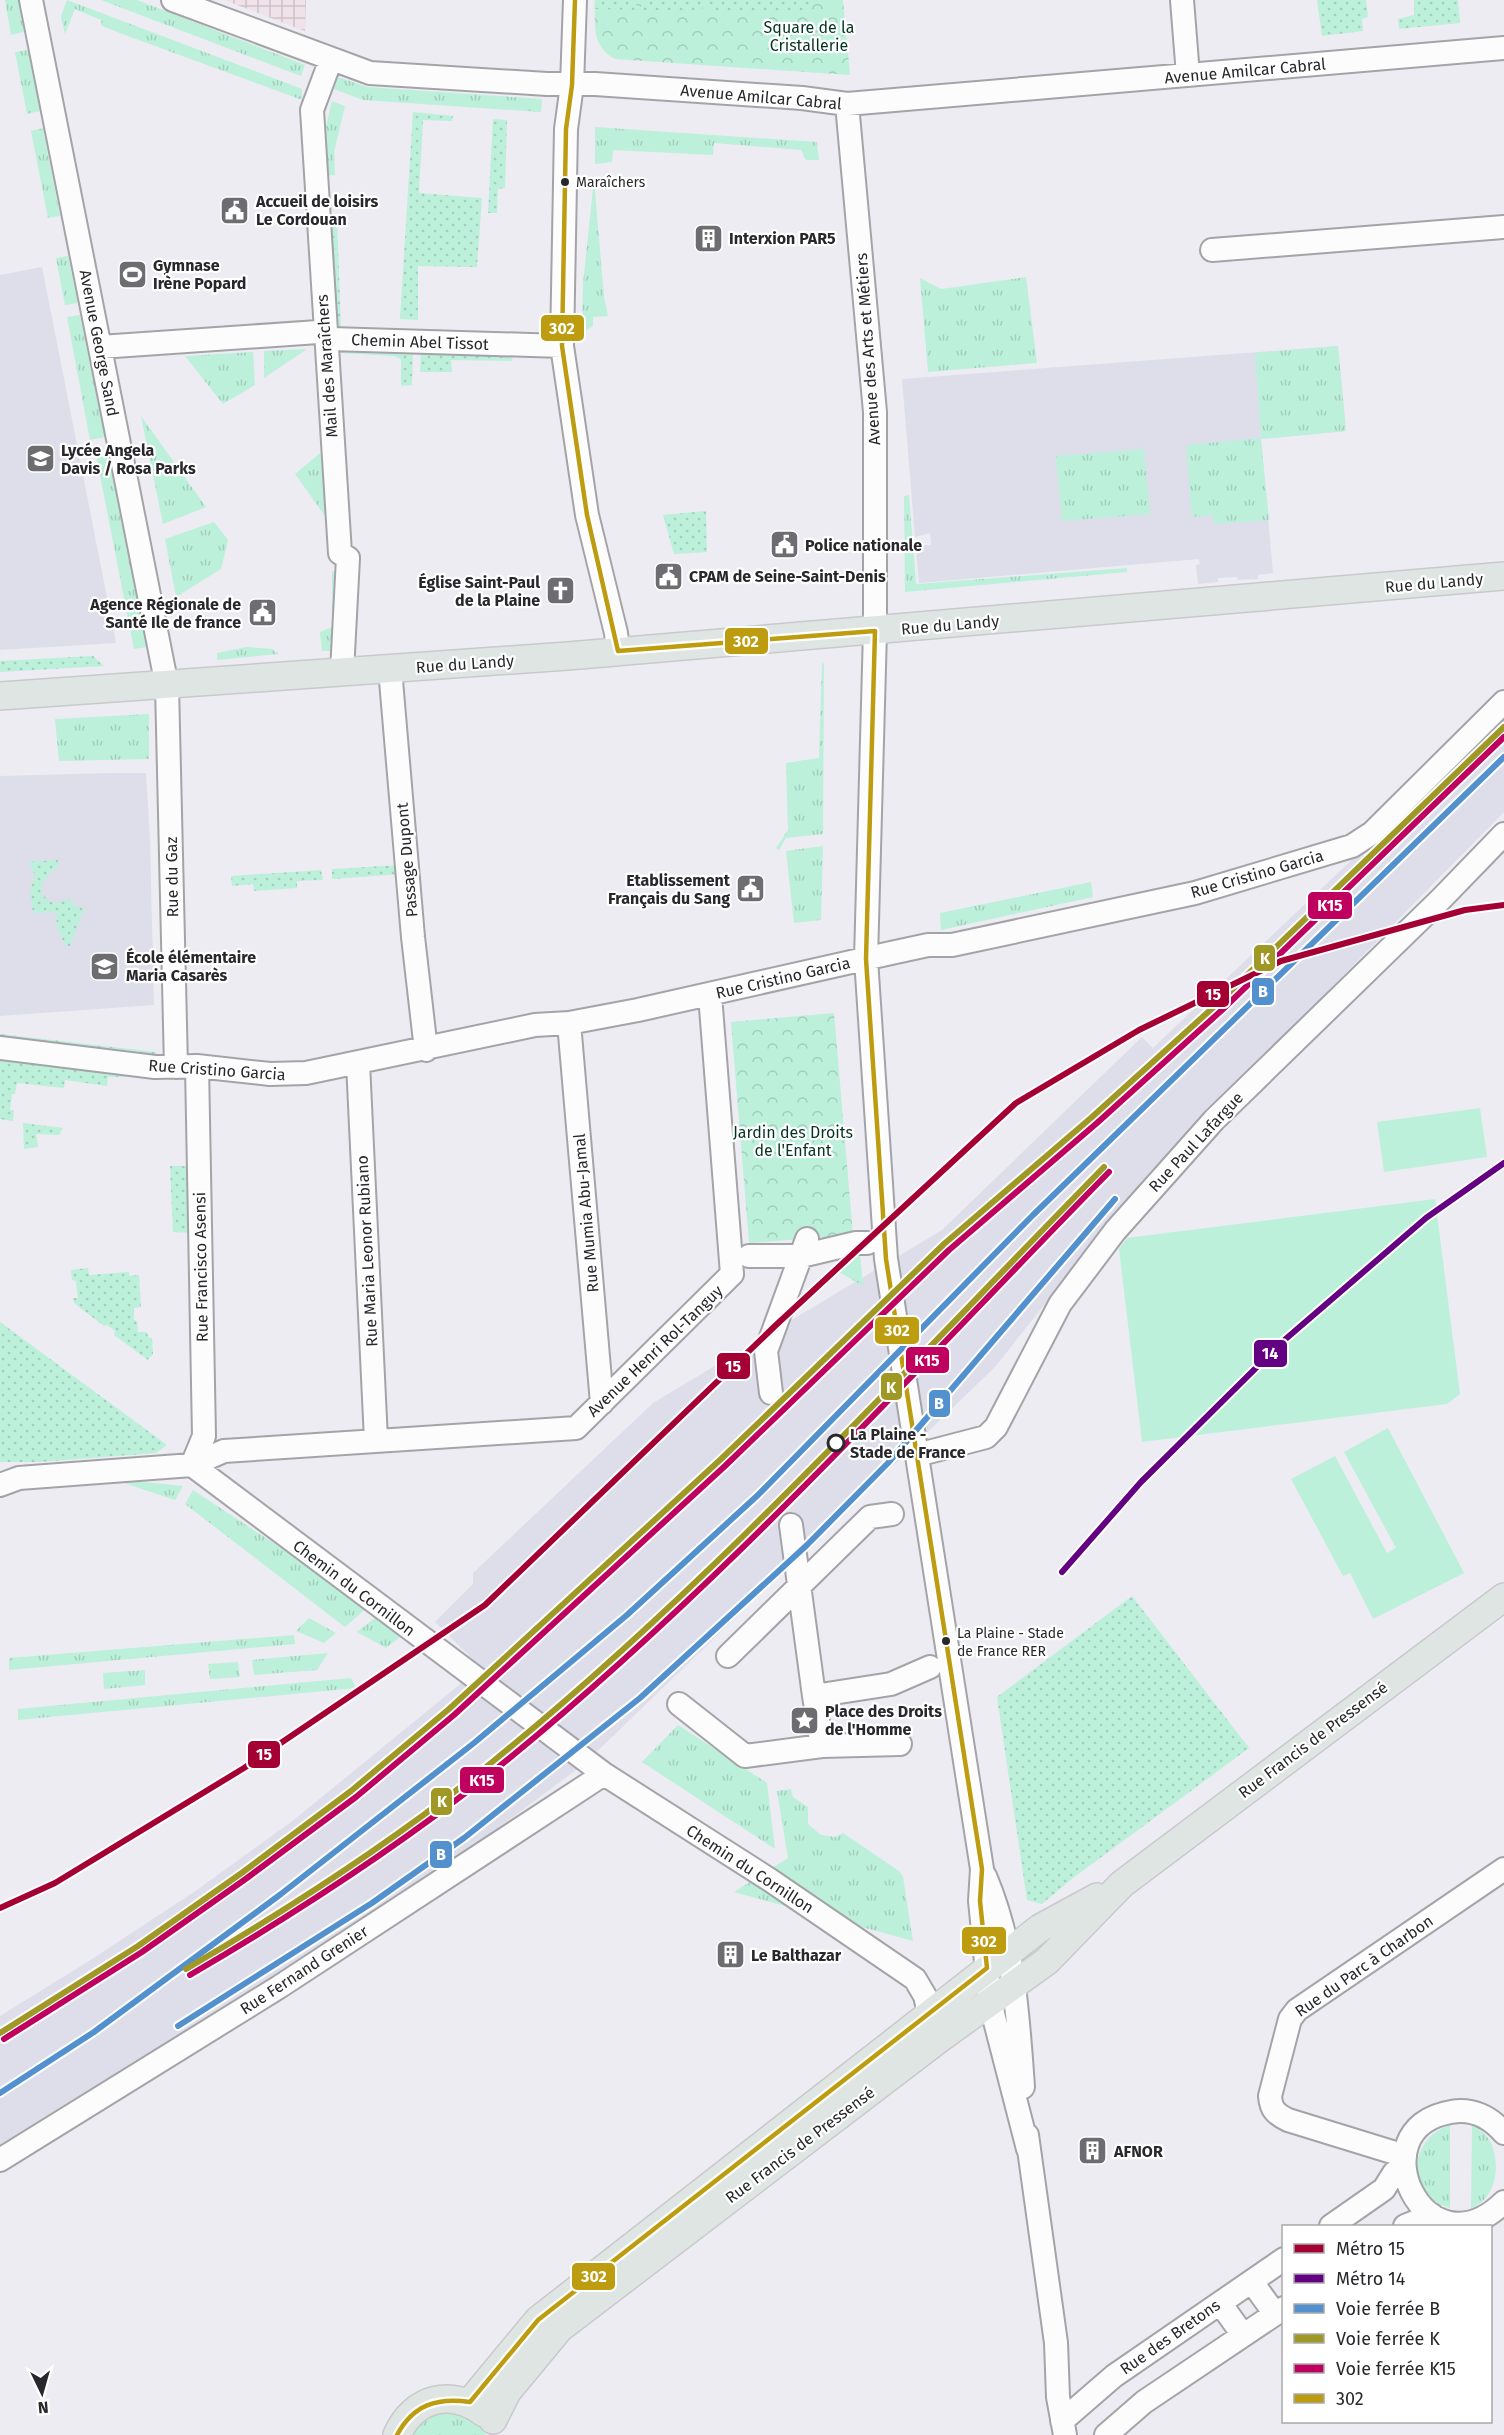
<svg xmlns="http://www.w3.org/2000/svg" width="1504" height="2435" font-family="'Fira Sans',sans-serif">
	<defs>
		<pattern id="industrial-grid" width="8" height="8" patternUnits="userSpaceOnUse" patternTransform="scale(1.5)"><rect width="8" height="8" fill="#f0e2e9"/><path d="M0 4h8M4 0v8" fill="none" stroke="#cec2c8"/></pattern>
		<pattern id="grass-tufts" width="24" height="20" patternUnits="userSpaceOnUse" patternTransform="scale(1.5)"><rect width="24" height="20" fill="#bcf0db"/><path d="M3 7l-1-3M5 7V3M7 7l1-3M15 17l-1-3M17 17v-4M19 17l1-3" fill="none" stroke="#a2cebc"/></pattern>
		<pattern id="park-crowns" width="20" height="18" patternUnits="userSpaceOnUse" patternTransform="scale(1.5)"><rect width="20" height="18" fill="#bcf0db"/><path d="M2 6a3 3 0 1 1 6 0M12 15a3 3 0 1 1 6 0" fill="none" stroke="#a2cebc"/></pattern>
		<pattern id="garden-dots" width="8" height="8" patternUnits="userSpaceOnUse" patternTransform="scale(1.5)"><rect width="8" height="8" fill="#bcf0db"/><path d="M2 2h.1M6 6h.1" fill="none" stroke="#a2cebc" stroke-width="1.8" stroke-linecap="round"/></pattern>
	</defs>
	<rect width="100%" height="100%" fill="#ececf2"/>
	<path fill="url(#industrial-grid)" d="M224 0H306L305 31Z"/>
	<path fill="#dddeea" d="M42 267 116 643 0 650V275Z
		M1338 346 1346 431 1261 439 1273 573 1258 575V579L1238 580 1237 577 1218 578V582L1198 584 1196 565 1200 564 1199 559 919 583 916 546 931 545 930 533 915 537 902 379Z
		M1504 716V812L1147 1175 995 1367 583 1765 425 1882 232 2009 0 2148V2016L89 1961 197 1890 295 1819 481 1667 435 1622 473 1584V1573L653 1403 942 1230 1142 1037 1153 1048Z
		M110 773H146L150 841 154 1005 0 1016V776Z"/>
	<path fill="url(#grass-tufts)" d="M5 0H18L24 32 11 35Z
		M67 0 302 89V100L125 35 102 26 101 20 75 9 65 34 61 16Z
		M101 0H137L305 65 301 76Z
		M28 50 40 111 27 114 15 52Z
		M338 77 367 87 542 99 541 112 363 100 334 89Z
		M332 101 345 106 334 152 335 175 321 176 320 152Z
		M595 127 817 142 819 160H806L801 150 714 143 713 155 613 150 612 162 595 164Z
		M43 128 60 216 48 218 31 131Z
		M594 179 604 297 608 316 593 317V326L582 333 583 284Z
		M68 256 78 303 65 305 56 258Z
		M1026 277 1037 363 928 372 920 278 941 289Z
		M80 315 105 437 90 440 67 317Z
		M1338 346 1346 431 1261 439 1269 520 1214 524 1213 515 1192 517 1186 445 1261 438 1255 353Z
		M307 349 264 378V351Z
		M253 352 255 385 223 404 185 356Z
		M141 416 206 507 163 524Z
		M1144 449 1150 514 1062 521 1056 456Z
		M324 450 330 523 295 474Z
		M108 453 147 647 134 649 96 455Z
		M909 495 916 584 1127 568V572L905 592 904 496Z
		M214 522 228 540 221 569 176 597 165 539Z
		M332 571 344 573 339 651H322L320 632 332 627Z
		M247 647 273 649 278 654 217 660V653Z
		M824 663 823 834 786 838 779 850 776 848 788 830 786 763 819 758 822 664Z
		M149 714V759L59 761 55 719Z
		M823 846 821 920 794 923 786 851Z
		M1091 882 1093 897 941 930 940 913Z
		M860 1253 863 1286 839 1272 849 1254Z
		M112 1479 183 1486 175 1500Z
		M193 1490 369 1606 345 1627 185 1504Z
		M376 1617 400 1637 386 1648 357 1632Z
		M309 1618 336 1633 324 1643 296 1631Z
		M294 1635 295 1644 9 1670V1658Z
		M328 1653 317 1670 254 1675 252 1660Z
		M238 1662 240 1677 210 1679 208 1664Z
		M145 1670V1685L104 1689 103 1673Z
		M351 1678 356 1688 18 1720V1709Z
		M678 1725 767 1783 775 1849 642 1762Z
		M791 1789 793 1797 808 1807V1824L821 1835 835 1837 843 1833 899 1871 903 1877 913 1941 734 1892 788 1858 777 1791Z
		M1450 2125V2208C1405 2196 1407 2140 1450 2125Z
		M1472 2126C1504 2135 1504 2198 1471 2208Z
		M450 2412C466 2415 477 2421 486 2435H411C423 2420 431 2414 450 2412Z"/>
	<path fill="url(#park-crowns)" d="M595 0H843L850 75 615 59C591 46 595 24 595 0Z
		M834 1013 853 1235 749 1243 731 1022Z"/>
	<path fill="url(#garden-dots)" d="M595 0H637L636 10 594 9Z
		M641 0H702V11L641 10Z
		M707 0H813V2L811 14 707 11Z
		M1317 0H1366L1368 17 1362 19 1363 31 1322 36Z
		M1414 0H1458L1460 23 1399 29 1398 19 1414 15Z
		M413 112 453 116 452 121 423 120 419 193 482 198 477 267 418 266V320L400 319Z
		M493 119 507 120 505 188 498 189 497 213H488Z
		M323 218 337 219 341 328 383 329 382 338 330 328Z
		M342 346 413 348 412 385 401 386V359L394 356 341 353Z
		M421 348 513 351 512 361 451 360 452 372H420Z
		M706 511 707 552 674 554 663 515Z
		M93 656 104 666 0 672V661Z
		M58 860V868L52 870 42 884 41 894 54 904 69 898 75 906 84 909 70 946H66L57 928 56 912 33 913 30 891 35 876 29 862Z
		M401 865 402 874 332 879V869Z
		M321 870 323 880 297 881V888L254 891 253 884 232 886 231 876Z
		M0 1034 156 1052 155 1056 0 1038Z
		M0 1060 127 1074 126 1077H108L107 1086 65 1080 64 1088 17 1083 15 1094H12L10 1110H14L13 1121 0 1119Z
		M23 1123 63 1128 59 1135 36 1134 38 1147 24 1149Z
		M170 1166H190L193 1233 173 1232Z
		M88 1268 89 1275 129 1272V1276L139 1275 141 1307 134 1308V1320L137 1321 138 1332H147L148 1337 152 1338 153 1354 148 1360 114 1335 115 1331 107 1325 104 1326 74 1303 73 1298H78L76 1281 72 1280 71 1270Z
		M0 1322 167 1445 156 1453 39 1462H0Z
		M1132 1596 1249 1748 1073 1878 1042 1904 1027 1900 997 1697Z"/>
	<path fill="#bcf0db" d="M1480 1108 1487 1157 1384 1172 1377 1122Z
		M1435 1199 1460 1394 1447 1404 1142 1442 1119 1249 1127 1238Z
		M1388 1428 1464 1573 1373 1619 1350 1573 1343 1576 1291 1479 1335 1456 1387 1553 1396 1548 1344 1452Z"/>
	<g fill="none" stroke-linecap="round" stroke-linejoin="round">
		<defs>
			<path id="minor" d="M31 0 167 686 176 1067
				M173 0 370 73 547 84H595L802 98 847 104 1504 48
				M575 0 572 85 566 129 562 346 587 515 616 633 618 651
				M1182 0 1188 75
				M331 59 312 110 340 553 348 558 342 672
				M847 104 875 412V631L866 959 886 1259 982 1869 980 1901 990 2002 1028 2149
				M1212 250 1504 227
				M100 347 318 332 331 339 562 346
				M390 669 413 937 426 1050
				M569 1023 602 1403
				M0 1048 155 1067 197 1066 270 1074 306 1073 535 1025 569 1023 638 1010 891 953 928 945H952L1195 893 1352 846 1372 833 1504 702
				M358 1063 376 1440
				M749 1256H801L856 1243H867
				M771 1393 766 1351 807 1239
				M917 1455 986 1437 996 1427 1060 1304 1115 1231 1214 1120 1441 899 1504 834
				M192 1465 604 1774 770 1880 915 1979 925 1996 929 2013
				M192 1465 204 1436 197 1066
				M0 1485 19 1478 192 1465 224 1451 576 1428 732 1274 710 995
				M791 1525 814 1696
				M728 1656 870 1517 892 1514
				M679 1704 745 1756 822 1746 814 1696 891 1684 930 1667
				M822 1746 900 1744
				M985 1876C1014 1944 1018 2015 1023 2087
				M1504 2133C1490 2117 1472 2108 1451 2112 1355 2128 1425 2279 1504 2202
				M1027 2135 1056 2343 1058 2397 1065 2435
				M1405 2156 1288 2120C1276 2114 1271 2110 1270 2096L1290 2019 1297 2010 1504 1869
				M0 2160 279 1987 604 1774
				M1331 2226 1384 2189 1394 2173 1404 2169
				M1405 2226 1432 2215
				M1252 2282 1275 2314
				M1220 2303 1243 2335
				M1062 2421 1114 2376 1284 2259
				M1106 2435 1144 2402 1284 2308"/>
			<path id="major" d="M0 696 568 656 1504 576
				M470 2402 538 2320 1040 1928 1097 1897
				M493 2420 507 2392 560 2328 939 2039 1047 1961 1122 1884 1504 1597
				M397 2435C414 2397 452 2388 484 2413"/>
		</defs>
		<use href="#minor" stroke="#a4a4a8" stroke-width="26"/>
		<use href="#major" stroke="#c9c9cc" stroke-width="30"/>
		<use href="#minor" stroke="#fcfcfd" stroke-width="22"/>
		<use href="#major" stroke="#dfe5e2" stroke-width="27"/>
		<defs>
			<path id="bus-1" d="M575 0 572 85 566 129 562 346 587 515 618 651
				M618 651 875 631
				M397 2435C413 2405 437 2397 470 2402L538 2320 987 1968 980 1901 982 1869 886 1259 866 959 875 631"/>
		</defs>
		<use href="#bus-1" stroke="#fff" stroke-width="9"/>
		<use href="#bus-1" stroke="#be9c0f" stroke-width="4.5"/>
		<defs>
			<path id="rail-1" d="M178 2026 372 1903 464 1838 640 1698 807 1545 888 1463 1115 1199
				M0 2093 94 2032 281 1894 474 1743 627 1615 758 1495 1033 1215 1504 757"/>
			<path id="rail-2" d="M186 1969C292 1907 396 1840 491 1763 713 1583 905 1370 1104 1167
				M0 2033 138 1946 243 1872 351 1791 449 1709 720 1460 944 1244 1092 1117 1217 1004 1504 727"/>
			<path id="rail-3" d="M190 1975C296 1913 400 1846 496 1769 718 1590 910 1375 1109 1172
				M4 2039 142 1952 247 1878 356 1797 454 1715 725 1466 949 1250 1097 1123 1222 1010 1504 737"/>
		</defs>
		<use href="#rail-1" stroke="#fff" stroke-width="10"/>
		<use href="#rail-2" stroke="#fff" stroke-width="10"/>
		<use href="#rail-3" stroke="#fff" stroke-width="10"/>
		<use href="#rail-1" stroke="#5291ce" stroke-width="6"/>
		<use href="#rail-2" stroke="#9f9825" stroke-width="6"/>
		<use href="#rail-3" stroke="#bf005f" stroke-width="6"/>
		<defs>
			<path id="metro-1" d="M0 1908 55 1883 244 1768 485 1605 776 1325 1016 1103 1139 1030 1281 961 1465 910 1504 905"/>
			<path id="metro-2" d="M1062 1572 1141 1482 1281 1343 1426 1218 1504 1163"/>
		</defs>
		<use href="#metro-1" stroke="#fff" stroke-width="10"/>
		<use href="#metro-2" stroke="#fff" stroke-width="10"/>
		<use href="#metro-1" stroke="#a50034" stroke-width="6"/>
		<use href="#metro-2" stroke="#640082" stroke-width="6"/>
	</g>
	<defs>
		<symbol id="civic-square" viewBox="-11 -11 22 22"><rect x="-9" y="-9" width="18" height="18" rx="4" fill="#6d6d71" stroke="#fff"/><path d="M-.6-6.5H3V-4.5H.6V-3L4-1V1h2V6H-6V1h2V-1L-.6-3ZM-1.2 2.5V6h2.4V2.5Z" fill="#fff"/></symbol>
		<symbol id="building-square" viewBox="-11 -11 22 22"><rect x="-9" y="-9" width="18" height="18" rx="4" fill="#6d6d71" stroke="#fff"/><path d="M-4-6H4V6H1V3H-1V6H-4ZM-2.5-4.3h1.7v1.8h-1.7ZM.8-4.3h1.7v1.8H.8ZM-2.5-1h1.7V.8h-1.7ZM.8-1h1.7V.8H.8Z" fill="#fff"/></symbol>
		<symbol id="stadium-square" viewBox="-11 -11 22 22"><rect x="-9" y="-9" width="18" height="18" rx="4" fill="#6d6d71" stroke="#fff"/><path d="M0-5a6.5 5 0 1 0 0 10a6.5 5 0 1 0 0-10ZM-3.5-1.8h7v3.6h-7Z" fill="#fff"/></symbol>
		<symbol id="school-square" viewBox="-11 -11 22 22"><rect x="-9" y="-9" width="18" height="18" rx="4" fill="#6d6d71" stroke="#fff"/><path d="M0-5L7-2L0 1L-7-2ZM-4 1L0 2.5L4 1V4Q0 6-4 4Z" fill="#fff"/></symbol>
		<symbol id="church-square" viewBox="-11 -11 22 22"><rect x="-9" y="-9" width="18" height="18" rx="4" fill="#6d6d71" stroke="#fff"/><path d="M-1.2-6h2.4v3.5h3.3v2.4h-3.3V6h-2.4V-.1h-3.3v-2.4h3.3Z" fill="#fff"/></symbol>
		<symbol id="sight-square" viewBox="-11 -11 22 22"><rect x="-9" y="-9" width="18" height="18" rx="4" fill="#6d6d71" stroke="#fff"/><path d="M0-6L1.8-2.2L6-1.7L2.9 1.2L3.7 5.4L0 3.3L-3.7 5.4L-2.9 1.2L-6-1.7L-1.8-2.2Z" fill="#fff"/></symbol>
	</defs>
	<g fill-rule="evenodd">
		<use href="#civic-square" x="218" y="194" width="33" height="33"/>
		<use href="#building-square" x="692" y="222" width="33" height="33"/>
		<use href="#stadium-square" x="116" y="258" width="33" height="33"/>
		<use href="#school-square" x="24" y="442" width="33" height="33"/>
		<use href="#civic-square" x="768" y="528" width="33" height="33"/>
		<use href="#civic-square" x="652" y="560" width="33" height="33"/>
		<use href="#church-square" x="544" y="574" width="33" height="33"/>
		<use href="#civic-square" x="246" y="596" width="33" height="33"/>
		<use href="#civic-square" x="734" y="872" width="33" height="33"/>
		<use href="#school-square" x="88" y="950" width="33" height="33"/>
		<use href="#sight-square" x="788" y="1704" width="33" height="33"/>
		<use href="#building-square" x="714" y="1938" width="33" height="33"/>
		<use href="#building-square" x="1076" y="2134" width="33" height="33"/>
	</g>
	<g fill="#28282c" stroke="#fff" stroke-width="2">
		<circle cx="565" cy="182" r="5"/>
		<circle cx="946" cy="1641" r="5"/>
	</g>
	<circle fill="#fff" stroke="#28282c" stroke-width="3" cx="836" cy="1443" r="8"/>
	<g text-anchor="middle" dominant-baseline="central" stroke-width="4.5" stroke-linejoin="round" paint-order="stroke">
		<g font-size="14" fill="#28282c" stroke="#fff" text-anchor="start">
			<text x="576" y="182">Maraîchers</text>
			<text x="957" y="1633">La Plaine - Stade<tspan x="957" dy="18">de France RER</tspan></text>
		</g>
		<g font-size="16" fill="#053423" stroke="#fff">
			<text x="809" y="27">Square de la<tspan x="809" dy="18">Cristallerie</tspan></text>
			<text x="793" y="1132">Jardin des Droits<tspan x="793" dy="18">de l'Enfant</tspan></text>
		</g>
		<g font-size="16" fill="#28282c" stroke="#fff">
			<text transform="translate(1245 71) rotate(-5)">Avenue Amilcar Cabral</text>
			<text transform="translate(761 97) rotate(5)">Avenue Amilcar Cabral</text>
			<text transform="translate(420 342) rotate(2)">Chemin Abel Tissot</text>
			<text transform="translate(99 343) rotate(79)">Avenue George Sand</text>
			<text transform="translate(868 349) rotate(-94)">Avenue des Arts et Métiers</text>
			<text transform="translate(327 366) rotate(-94)">Mail des Maraîchers</text>
			<text transform="translate(1434 583) rotate(-5)">Rue du Landy</text>
			<text transform="translate(950 625) rotate(-5)">Rue du Landy</text>
			<text transform="translate(465 664) rotate(-4)">Rue du Landy</text>
			<text transform="translate(407 860) rotate(-95)">Passage Dupont</text>
			<text transform="translate(1257 874) rotate(-16)">Rue Cristino Garcia</text>
			<text transform="translate(172 877) rotate(-91)">Rue du Gaz</text>
			<text transform="translate(783 978) rotate(-13)">Rue Cristino Garcia</text>
			<text transform="translate(217 1070) rotate(4)">Rue Cristino Garcia</text>
			<text transform="translate(1196 1142) rotate(-47)">Rue Paul Lafargue</text>
			<text transform="translate(586 1213) rotate(-95)">Rue Mumia Abu-Jamal</text>
			<text transform="translate(367 1251) rotate(-93)">Rue Maria Leonor Rubiano</text>
			<text transform="translate(201 1267) rotate(-91)">Rue Francisco Asensi</text>
			<text transform="translate(655 1351) rotate(-44)">Avenue Henri Rol-Tanguy</text>
			<text transform="translate(354 1588) rotate(37)">Chemin du Cornillon</text>
			<text transform="translate(1313 1740) rotate(-37)">Rue Francis de Pressensé</text>
			<text transform="translate(750 1869) rotate(33)">Chemin du Cornillon</text>
			<text transform="translate(1364 1966) rotate(-35)">Rue du Parc à Charbon</text>
			<text transform="translate(304 1970) rotate(-33)">Rue Fernand Grenier</text>
			<text transform="translate(800 2145) rotate(-37)">Rue Francis de Pressensé</text>
			<text transform="translate(1170 2337) rotate(-35)">Rue des Bretons</text>
		</g>
		<g font-size="16" font-weight="bold" fill="#28282c" stroke="#fff" text-anchor="start">
			<text x="256" y="201">Accueil de loisirs<tspan x="256" dy="18">Le Cordouan</tspan></text>
			<text x="729" y="238">Interxion PAR5</text>
			<text x="153" y="265">Gymnase<tspan x="153" dy="18">Irène Popard</tspan></text>
			<text x="61" y="450">Lycée Angela<tspan x="61" dy="18">Davis / Rosa Parks</tspan></text>
			<text x="805" y="545">Police nationale</text>
			<text x="689" y="576">CPAM de Seine-Saint-Denis</text>
			<text x="540" y="582" text-anchor="end">Église Saint-Paul<tspan x="540" dy="18">de la Plaine</tspan></text>
			<text x="241" y="604" text-anchor="end">Agence Régionale de<tspan x="241" dy="18">Santé Ile de france</tspan></text>
			<text x="730" y="880" text-anchor="end">Etablissement<tspan x="730" dy="18">Français du Sang</tspan></text>
			<text x="126" y="957">École élémentaire<tspan x="126" dy="18">Maria Casarès</tspan></text>
			<text x="825" y="1711">Place des Droits<tspan x="825" dy="18">de l'Homme</tspan></text>
			<text x="751" y="1955">Le Balthazar</text>
			<text x="1114" y="2151">AFNOR</text>
		</g>
		<g font-size="16" font-weight="bold" fill="#28282c" stroke="#fff" text-anchor="start">
			<text x="850" y="1434">La Plaine -<tspan x="850" dy="18">Stade de France</tspan></text>
		</g>
	</g>
	<g stroke="#fff" stroke-width="2">
		<rect x="540" y="314" width="45" height="28" rx="6" fill="#be9c0f"/>
		<rect x="724" y="627" width="45" height="28" rx="6" fill="#be9c0f"/>
		<rect x="1307" y="891" width="46" height="29" rx="6" fill="#bf005f"/>
		<rect x="1253" y="944" width="23" height="28" rx="6" fill="#9f9825"/>
		<rect x="1251" y="977" width="24" height="29" rx="6" fill="#5291ce"/>
		<rect x="1196" y="980" width="34" height="28" rx="6" fill="#a50034"/>
		<rect x="874" y="1316" width="46" height="29" rx="6" fill="#be9c0f"/>
		<rect x="1253" y="1339" width="35" height="29" rx="6" fill="#640082"/>
		<rect x="905" y="1346" width="45" height="28" rx="6" fill="#bf005f"/>
		<rect x="716" y="1352" width="35" height="28" rx="6" fill="#a50034"/>
		<rect x="880" y="1372" width="23" height="29" rx="6" fill="#9f9825"/>
		<rect x="928" y="1389" width="23" height="29" rx="6" fill="#5291ce"/>
		<rect x="247" y="1740" width="34" height="29" rx="6" fill="#a50034"/>
		<rect x="459" y="1766" width="46" height="28" rx="6" fill="#bf005f"/>
		<rect x="430" y="1787" width="23" height="29" rx="6" fill="#9f9825"/>
		<rect x="429" y="1840" width="24" height="29" rx="6" fill="#5291ce"/>
		<rect x="961" y="1926" width="46" height="29" rx="6" fill="#be9c0f"/>
		<rect x="571" y="2262" width="45" height="29" rx="6" fill="#be9c0f"/>
	</g>
	<g font-size="16" text-anchor="middle" font-weight="bold" fill="#fff">
		<text x="562" y="334">302</text>
		<text x="746" y="647">302</text>
		<text x="1330" y="911">K15</text>
		<text x="1265" y="964">K</text>
		<text x="1263" y="997">B</text>
		<text x="1213" y="1000">15</text>
		<text x="897" y="1336">302</text>
		<text x="1270" y="1359">14</text>
		<text x="927" y="1366">K15</text>
		<text x="733" y="1372">15</text>
		<text x="891" y="1393">K</text>
		<text x="939" y="1409">B</text>
		<text x="264" y="1760">15</text>
		<text x="482" y="1786">K15</text>
		<text x="442" y="1807">K</text>
		<text x="441" y="1860">B</text>
		<text x="984" y="1947">302</text>
		<text x="594" y="2282">302</text>
	</g>
	<rect x="1282" y="2225" width="210" height="198" fill="#ffffff" stroke="#a9a9ab" stroke-width="1.5"/>
	<rect x="1294" y="2244" width="30" height="9" fill="#a50034" stroke="#a9a9ab" stroke-width="1.5"/>
	<text x="1336" y="2255" font-size="18" fill="#28282c">Métro 15</text>
	<rect x="1294" y="2274" width="30" height="9" fill="#640082" stroke="#a9a9ab" stroke-width="1.5"/>
	<text x="1336" y="2285" font-size="18" fill="#28282c">Métro 14</text>
	<rect x="1294" y="2304" width="30" height="9" fill="#5291ce" stroke="#a9a9ab" stroke-width="1.5"/>
	<text x="1336" y="2315" font-size="18" fill="#28282c">Voie ferrée B</text>
	<rect x="1294" y="2334" width="30" height="9" fill="#9f9825" stroke="#a9a9ab" stroke-width="1.5"/>
	<text x="1336" y="2345" font-size="18" fill="#28282c">Voie ferrée K</text>
	<rect x="1294" y="2364" width="30" height="9" fill="#bf005f" stroke="#a9a9ab" stroke-width="1.5"/>
	<text x="1336" y="2375" font-size="18" fill="#28282c">Voie ferrée K15</text>
	<rect x="1294" y="2394" width="30" height="9" fill="#be9c0f" stroke="#a9a9ab" stroke-width="1.5"/>
	<text x="1336" y="2405" font-size="18" fill="#28282c">302</text>
	<g transform="translate(42 2393) rotate(175)" stroke="#ffffff" stroke-width="4.5" paint-order="stroke">
	<path d="M0-4.5L10 22L0 15L-10 22Z" fill="#28282c"/>
	<text y="-9" font-size="16" font-weight="bold" text-anchor="middle" fill="#28282c">N</text>
	</g>
</svg>
